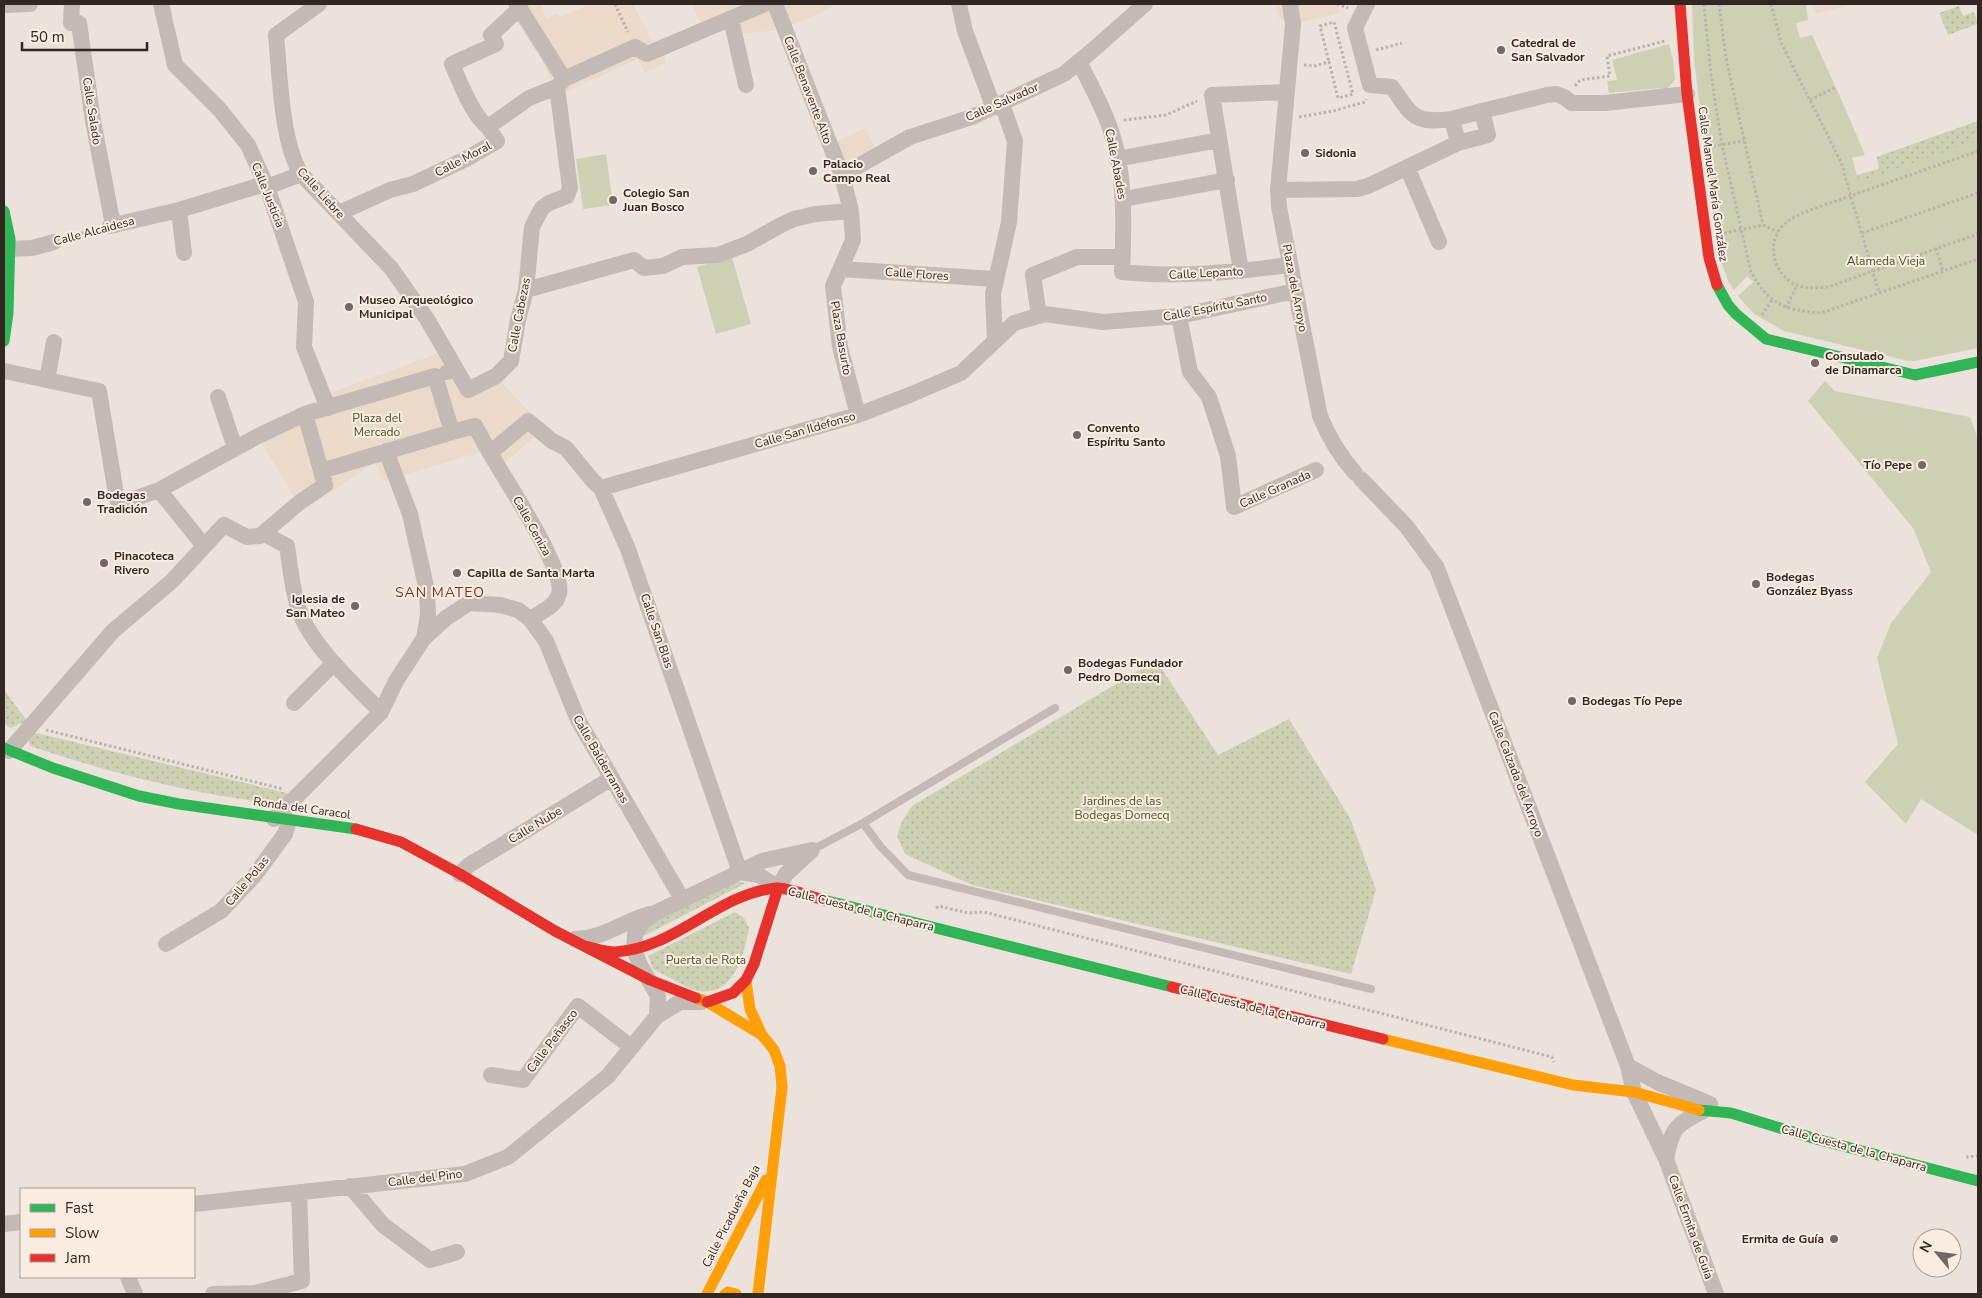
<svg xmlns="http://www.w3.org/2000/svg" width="1982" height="1298" font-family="'Nunito Sans',sans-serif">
	<defs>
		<pattern id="garden-dots" width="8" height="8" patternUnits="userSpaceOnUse" patternTransform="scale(1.25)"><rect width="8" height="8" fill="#ced0b4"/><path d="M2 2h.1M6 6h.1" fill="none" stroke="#b1b39b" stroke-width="1.8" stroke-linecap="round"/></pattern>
	</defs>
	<rect width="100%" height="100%" fill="#ebe2db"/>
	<path fill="#ced0b4" d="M1692 4H1806L1808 20 1796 23 1800 38 1812 35 1845 108 1865 155 1852 158 1857 175 1879 169 1877 157 1978 121V348L1915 361H1908L1784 331 1754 314 1738 296 1753 282 1747 276 1734 290 1728 281 1718 252 1694 60Z
		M1669 44 1673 60 1675 80 1668 88 1663 90 1660 88 1609 93 1607 81 1617 80 1612 60Z
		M606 154 613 205 583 209 576 159Z
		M732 257 751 324 716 334 697 267Z
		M1825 381 1835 391 1970 417 1978 439V835L1921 799 1906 824 1865 782 1898 744 1877 658 1891 623 1931 572 1913 528 1808 401Z"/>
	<path fill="url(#garden-dots)" d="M1959 6 1963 16 1974 12 1978 24 1948 35 1939 13Z
		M1978 121V140L1859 182 1857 175 1879 169 1877 157Z
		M1156 660 1218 755 1289 719 1350 818 1376 890 1351 974 972 885 905 854 897 836 902 821 912 806Z
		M4 690 25 718V724L21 723 11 728 4 724Z
		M32 732 291 794C287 796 282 802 278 803 270 806 250 800 241 799 168 788 99 769 30 746L28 739Z
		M734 881 746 883 642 937 649 924Z
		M735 912 744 918 749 928C744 954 734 997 699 991 688 989 665 975 653 969L648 956Z"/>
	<path fill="#ebd9c9" d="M507 4H541L546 18 557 14 560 17 579 10 588 4H633L656 47 662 51 666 63 645 73 638 59 562 94 553 83 539 54 529 41Z
		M697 4H836L820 13 780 30 738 34 731 27 707 35 693 8Z
		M1275 4H1338L1340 13 1293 24 1279 18Z
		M1812 4H1854L1814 14Z
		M866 128 876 152 847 173 832 143Z
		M442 352 470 382 498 379 545 428 501 466 484 451 383 481 374 463 307 508 295 498 260 440 298 410 327 394Z"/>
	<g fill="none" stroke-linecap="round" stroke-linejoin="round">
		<path stroke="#bcb2ad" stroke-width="3" stroke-dasharray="2.5 2.5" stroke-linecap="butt" d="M615 4 628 32
			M1337 4 1348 8
			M1704 4 1711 75 1722 145 1751 272C1770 305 1784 310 1821 313L1978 259
			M1719 4 1726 58 1763 225
			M1771 4 1782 45 1841 162 1879 293
			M1376 50 1402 43
			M1304 65 1314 66 1329 62 1338 98 1353 94 1334 22 1320 26 1329 62
			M1575 86 1580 80 1610 76 1607 56 1665 41
			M1810 100 1836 87
			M1299 117 1333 111 1365 102 1366 99
			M1124 120 1166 115 1197 101
			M1713 146 1744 141
			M1978 151 1802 213C1793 218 1783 222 1778 232 1767 251 1777 276 1796 285 1806 289 1817 288 1828 287L1978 234
			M1724 233 1763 225 1778 232
			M1862 233 1978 193
			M67 237 95 230
			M1936 248 1943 271
			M1786 308 1797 285
			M1762 315 1772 300
			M46 730 283 789
			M936 908 939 906 968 913 984 912 1552 1057 1554 1062
			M1966 1157 1978 1156"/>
		<path stroke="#c3bab5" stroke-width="8" d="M863 823 880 846 908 875 1371 989
			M812 850 863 823 1055 708"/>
		<path stroke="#c3bab5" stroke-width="16" d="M72 4 71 23H79L93 121 113 225
			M161 4 175 65 220 110 248 145 267 187 306 302 304 347 328 408
			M319 4 276 35C280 75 281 141 301 174L391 268 427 319 456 369
			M517 4 564 79
			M775 4 842 175 851 211 853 240 833 286 840 347 858 415
			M959 4 965 31 993 106
			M1290 4 1293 24 1278 190 1279 207 1320 416C1329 438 1339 455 1355 473
			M1367 4 1355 28 1370 85 1392 87C1412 116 1414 124 1452 119
			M4 5 30 4
			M731 19 746 85
			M1079 62C1090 83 1102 105 1110 128 1126 173 1124 225 1122 272 1178 278 1234 272 1290 265
			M557 87 564 79 635 47 647 54 765 4
			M1482 111 1547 95 1556 94 1564 97 1572 103H1605L1687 94
			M1482 111 1488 135 1458 143 1452 119Z
			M488 127C472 115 460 82 452 64L496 44 491 35 520 8
			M1117 159 1219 140
			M1407 167 1439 242
			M842 175 910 137 972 117 1064 74 1093 50 1145 4
			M267 187 301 174
			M1278 190 1357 189 1368 186 1458 143
			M1124 199 1227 180
			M339 213 390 190 413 184 466 159 497 141 488 127 529 98 557 87
			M110 226 179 210
			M9 249 32 248 54 242
			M184 253 179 210 265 184
			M840 269 995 279
			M1241 271 1212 95 1286 92
			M526 290 634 260 644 268 663 266 682 257 718 255 747 244 781 225 794 219 815 214 851 211
			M1039 316 1033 275 1077 257H1122
			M1179 316 1190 372 1209 397 1228 456 1234 507 1316 470
			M995 341 993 294 1009 222 1015 141 1002 104
			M4 371 99 391 117 500 122 503 159 490 258 436 305 414
			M447 372 456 369 468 390 496 376 511 361 518 320 526 290 532 227 542 208 549 203 567 196 570 188 557 87
			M47 380 54 342
			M218 397 235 448
			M452 432 475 426 490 453 528 421 552 441 566 448 593 481 601 488 628 549 740 872 762 861 812 850
			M490 453C504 478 566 570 559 594 555 607 541 612 530 619
			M1361 479 1407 527 1437 568 1628 1066 1634 1092 1666 1159 1716 1294
			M601 488 858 415 912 394 961 373 1014 323 1045 314 1103 322 1179 316 1295 291
			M159 490 204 546
			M267 533 270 537 287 546C290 566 292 588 298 607 308 643 355 685 381 712
			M424 638 446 618 469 603 500 605 518 610 530 619 546 641 578 720 682 899
			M294 703 334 663
			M9 751 113 631 172 581 224 525 247 537 260 536 300 502 325 485 305 414 435 376 452 432 321 471
			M274 819 381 712 396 681 424 638 428 615 427 592 422 568 410 514 386 451
			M460 874 469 865 612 778
			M575 939C606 938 621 922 650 914
			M166 944 221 911 255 875 285 834 289 821
			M657 1016 658 996 640 965 634 949 635 934 642 923 655 913 740 872 759 875 778 888 786 874 812 850
			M1628 1066 1657 1082 1710 1104
			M491 1075 523 1080 578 1006 631 1047
			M1666 1159C1672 1128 1675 1125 1703 1111
			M350 1186 383 1225 430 1260 457 1252
			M194 1204 465 1174 508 1157 608 1076 657 1016 680 1002H701
			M4 1224 21 1222
			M128 1277 135 1294
			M213 1294 255 1293 302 1281 299 1192"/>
		<path stroke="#30b455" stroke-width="11" d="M4 211 10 239 8 313 4 341
			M1717 285 1728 305 1736 314 1766 339 1915 375 1978 362
			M4 748 53 768 139 796 179 804 356 829
			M824 900 1172 987
			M1699 1110 1731 1113 1816 1139 1978 1181"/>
		<path stroke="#ff9f0a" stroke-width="11" d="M746 981 750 1009 762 1035 774 1050 780 1066 782 1087 758 1294
			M696 998 707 1002 762 1035
			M1383 1039 1573 1085 1634 1092 1699 1110
			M707 1294 766 1180
			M725 1294 728 1292 736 1294"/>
		<path stroke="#e5322d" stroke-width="11" d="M1680 4 1687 94 1709 258 1717 285
			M356 829 401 842 460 874 555 931 650 980 696 998
			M585 946C594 948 605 952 615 952 675 949 717 894 776 888 788 887 811 897 824 900
			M1172 987 1383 1039
			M707 1002 733 993 746 980 754 964 778 888"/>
	</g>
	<g fill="#736864" stroke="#faece0" stroke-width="2">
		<circle cx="1501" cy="50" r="5"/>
		<circle cx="1305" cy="153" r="5"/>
		<circle cx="813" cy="171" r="5"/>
		<circle cx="613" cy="200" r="5"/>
		<circle cx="349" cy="307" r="5"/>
		<circle cx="1815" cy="363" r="5"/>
		<circle cx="1077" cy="435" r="5"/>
		<circle cx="1922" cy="465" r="5"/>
		<circle cx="87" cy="502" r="5"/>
		<circle cx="104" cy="563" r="5"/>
		<circle cx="457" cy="573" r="5"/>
		<circle cx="1756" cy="584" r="5"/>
		<circle cx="355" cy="606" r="5"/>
		<circle cx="1068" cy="670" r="5"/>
		<circle cx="1572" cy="701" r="5"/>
		<circle cx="1834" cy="1239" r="5"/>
	</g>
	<g text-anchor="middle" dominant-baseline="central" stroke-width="4" stroke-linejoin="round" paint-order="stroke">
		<g font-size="12" font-weight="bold" fill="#332724" stroke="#faece0" text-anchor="start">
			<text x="1511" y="43">Catedral de<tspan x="1511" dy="14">San Salvador</tspan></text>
			<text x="1315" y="153">Sidonia</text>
			<text x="823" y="164">Palacio<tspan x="823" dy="14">Campo Real</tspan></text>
			<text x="623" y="193">Colegio San<tspan x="623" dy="14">Juan Bosco</tspan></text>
			<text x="359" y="300">Museo Arqueológico<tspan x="359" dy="14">Municipal</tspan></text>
			<text x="1825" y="356">Consulado<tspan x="1825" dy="14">de Dinamarca</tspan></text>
			<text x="1087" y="428">Convento<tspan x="1087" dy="14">Espíritu Santo</tspan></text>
			<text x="1912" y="465" text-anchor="end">Tío Pepe</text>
			<text x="97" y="495">Bodegas<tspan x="97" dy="14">Tradición</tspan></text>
			<text x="114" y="556">Pinacoteca<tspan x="114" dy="14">Rivero</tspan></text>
			<text x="467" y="573">Capilla de Santa Marta</text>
			<text x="1766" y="577">Bodegas<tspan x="1766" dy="14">González Byass</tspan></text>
			<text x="345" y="599" text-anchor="end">Iglesia de<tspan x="345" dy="14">San Mateo</tspan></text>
			<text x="1078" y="663">Bodegas Fundador<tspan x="1078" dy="14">Pedro Domecq</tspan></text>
			<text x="1582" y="701">Bodegas Tío Pepe</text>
			<text x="1824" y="1239" text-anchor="end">Ermita de Guía</text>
		</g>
		<g font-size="12" fill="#332724" stroke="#faece0">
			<text transform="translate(808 90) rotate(69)">Calle Benavente Alto</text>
			<text transform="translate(1002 102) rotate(-24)">Calle Salvador</text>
			<text transform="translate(92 111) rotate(81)">Calle Salado</text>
			<text transform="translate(463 159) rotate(-28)">Calle Moral</text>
			<text transform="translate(1116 164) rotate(79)">Calle Abades</text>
			<text transform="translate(1713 184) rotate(82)">Calle Manuel María González</text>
			<text transform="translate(321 193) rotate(48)">Calle Liebre</text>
			<text transform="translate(268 195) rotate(68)">Calle Justicia</text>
			<text transform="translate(94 231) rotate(-15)">Calle Alcaidesa</text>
			<text transform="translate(1206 273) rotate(-3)">Calle Lepanto</text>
			<text transform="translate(917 274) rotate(4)">Calle Flores</text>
			<text transform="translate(1295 288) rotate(79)">Plaza del Arroyo</text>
			<text transform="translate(1215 307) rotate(-11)">Calle Espíritu Santo</text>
			<text transform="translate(519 315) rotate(-79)">Calle Cabezas</text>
			<text transform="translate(841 338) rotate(80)">Plaza Basurto</text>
			<text transform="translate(805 430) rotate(-16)">Calle San Ildefonso</text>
			<text transform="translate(1275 489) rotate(-24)">Calle Granada</text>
			<text transform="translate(532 526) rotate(61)">Calle Ceniza</text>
			<text transform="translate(657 631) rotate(71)">Calle San Blas</text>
			<text transform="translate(601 759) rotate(60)">Calle Balderramas</text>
			<text transform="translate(1516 774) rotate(69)">Calle Calzada del Arroyo</text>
			<text transform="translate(302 808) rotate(8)">Ronda del Caracol</text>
			<text transform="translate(535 825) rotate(-31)">Calle Nube</text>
			<text transform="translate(247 881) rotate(-50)">Calle Polas</text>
			<text transform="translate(861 909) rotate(14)">Calle Cuesta de la Chaparra</text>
			<text transform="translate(1253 1007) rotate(14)">Calle Cuesta de la Chaparra</text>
			<text transform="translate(552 1041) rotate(-53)">Calle Peñasco</text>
			<text transform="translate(1854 1148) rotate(15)">Calle Cuesta de la Chaparra</text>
			<text transform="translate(425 1178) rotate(-7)">Calle del Pino</text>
			<text transform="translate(731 1216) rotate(-63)">Calle Picadueña Baja</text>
			<text transform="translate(1691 1227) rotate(70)">Calle Ermita de Guía</text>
		</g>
		<g font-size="12" fill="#465326" stroke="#faece0">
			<text x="1886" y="261">Alameda Vieja</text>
			<text x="377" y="418">Plaza del<tspan x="377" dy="14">Mercado</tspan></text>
			<text x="1122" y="801">Jardines de las<tspan x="1122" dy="14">Bodegas Domecq</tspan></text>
			<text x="706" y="960">Puerta de Rota</text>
		</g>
		<g font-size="14" letter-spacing="1" fill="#862918" stroke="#faece0">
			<text x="440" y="592">SAN MATEO</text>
		</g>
	</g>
	<rect width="1982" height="1298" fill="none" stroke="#332724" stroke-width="10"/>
	<rect x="20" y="1188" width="175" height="90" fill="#faece0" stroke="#aa9d95"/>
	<rect x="30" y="1204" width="25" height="8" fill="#30b455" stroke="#aa9d95"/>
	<text x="65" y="1213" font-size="15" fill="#332724">Fast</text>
	<rect x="30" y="1229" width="25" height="8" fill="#ff9f0a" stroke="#aa9d95"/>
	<text x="65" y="1238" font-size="15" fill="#332724">Slow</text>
	<rect x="30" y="1254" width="25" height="8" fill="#e5322d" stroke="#aa9d95"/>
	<text x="65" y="1263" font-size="15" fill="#332724">Jam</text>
	<g transform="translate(1937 1253) rotate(299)"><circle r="24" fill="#faece0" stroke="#aa9d95"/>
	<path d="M0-4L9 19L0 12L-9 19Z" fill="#736864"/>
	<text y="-8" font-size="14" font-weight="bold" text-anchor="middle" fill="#332724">N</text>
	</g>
	<path d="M22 42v8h125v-8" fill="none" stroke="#332724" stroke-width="2.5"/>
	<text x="30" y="42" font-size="15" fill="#332724" stroke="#faece0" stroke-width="4" paint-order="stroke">50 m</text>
</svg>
